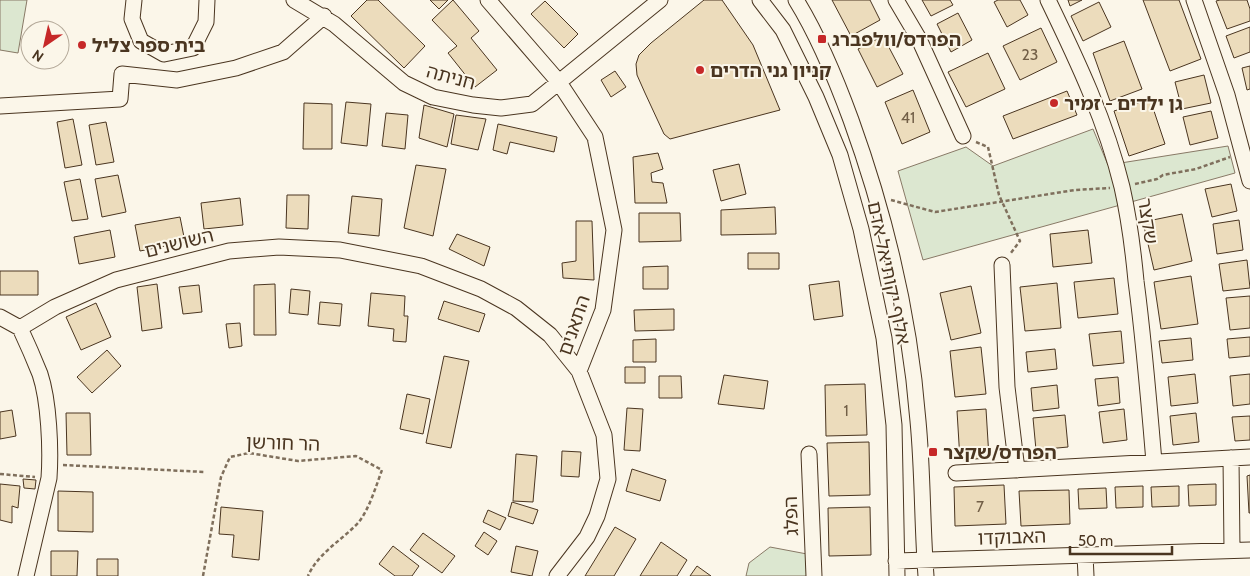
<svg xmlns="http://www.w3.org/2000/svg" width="1250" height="576" font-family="Cabin,'Noto Sans Hebrew',sans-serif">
	<rect width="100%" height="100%" fill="#fbf6e9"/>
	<path fill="#dce7d0" stroke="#887966" d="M0 0H27L18 53 0 50Z
		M1093 129 1108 165 1228 146 1235 173 923 260 898 171 966 147 993 166Z
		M770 547 807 554 808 576H746L749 563Z"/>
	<path fill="#ecdcbc" stroke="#4a3520" d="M367 0H378L425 46 404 68 351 16Z
		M430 0H448L439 9Z
		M453 0 479 31 471 38 497 70 475 87 448 53 457 46 432 20Z
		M704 0H722L753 45 780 110 670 139 664 134 645 93 637 75 636 64 639 55 651 43Z
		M832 0H870L880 20 851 36Z
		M922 0H950L953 5 931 16Z
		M998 0H1020L1028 15 1007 27 994 2Z
		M1068 0H1082L1070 6Z
		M1143 0H1179L1201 59 1170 71Z
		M1220 0H1247L1250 9V21L1227 29 1216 1Z
		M545 1 578 34 564 48 531 14Z
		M1099 2 1111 27 1083 41 1071 16Z
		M958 13 972 40 951 52 937 24Z
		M1250 27V52L1234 58 1226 36Z
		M1041 28 1057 62 1020 80 1003 46Z
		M883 36 903 74 877 87 858 49Z
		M1124 41 1142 89 1110 101 1093 53Z
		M988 53 1005 89 966 107 948 72Z
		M1250 66V89L1247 90 1242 68Z
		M615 71 626 87 611 97 601 80Z
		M1204 75 1211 103 1182 109 1175 82Z
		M913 90 930 132 902 144 885 102Z
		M1067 91 1077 115 1013 139 1003 116Z
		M1150 99 1165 144 1129 156 1114 111Z
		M346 102 371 104 367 146 341 143Z
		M304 103 332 104V149H303Z
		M424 105 454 114 447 147 419 138Z
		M1211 111 1218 138 1190 145 1183 117Z
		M386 113 408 115 405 149 382 146Z
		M456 115 486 119 478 150 451 144Z
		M73 119 82 165 65 168 57 122Z
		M106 122 114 162 96 165 89 125Z
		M498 124 557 137 554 152 510 142 507 154 493 150Z
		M658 153 663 169 651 173 652 182 663 183 667 203H635L633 157Z
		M739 164 746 194 721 201 713 170Z
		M416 165 446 169 433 236 404 228Z
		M118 175 126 212 102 217 95 179Z
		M80 179 88 219 72 221 64 182Z
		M1231 184 1237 211 1212 217 1205 189Z
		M287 195H309L308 229 286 228Z
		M352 196 382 199 379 236 348 233Z
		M240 198 243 225 204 229 201 203Z
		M775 207 776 234 721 235V210Z
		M639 213H680L681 241 639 242Z
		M1182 214 1192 261 1154 270 1143 222Z
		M180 217 185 242 140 251 135 225Z
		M1239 220 1243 250 1217 254 1213 224Z
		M576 221H592L594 280 563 278 562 263 576 261Z
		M110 230 115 257 79 264 74 237Z
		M1088 230 1092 263 1053 267 1050 234Z
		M457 234 490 247 484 266 449 249Z
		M748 253H779V269H748Z
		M1247 260 1250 288 1223 291 1219 264Z
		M668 266V289H643V267Z
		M0 271H38V295H0Z
		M1191 276 1198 324 1161 329 1154 282Z
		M1114 278 1118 314 1078 318 1074 282Z
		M839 281 843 316 814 320 809 285Z
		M1057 283 1061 328 1025 331 1020 287Z
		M157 284 162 328 142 331 137 287Z
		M275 284 276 335H254V285Z
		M199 285 202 312 183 314 179 287Z
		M971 286 981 333 951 340 940 293Z
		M291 289 310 291 308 315 289 313Z
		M371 293 405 296 404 316H408L406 342 393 341 394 329 368 326Z
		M1250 296V328L1230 330 1226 298Z
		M444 301 485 314 479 332 438 319Z
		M320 302 342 304 340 326 318 324Z
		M96 303 111 337 81 350 66 317Z
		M674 309V330L635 331 634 310Z
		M240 323 242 346 229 348 226 324Z
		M1121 331 1124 363 1093 366 1089 334Z
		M1250 337V356L1229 358 1227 339Z
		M1191 338 1193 360 1162 363 1159 341Z
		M656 339V362H633V340Z
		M981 347 986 394 955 397 950 351Z
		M1055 349 1057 369 1028 372 1026 352Z
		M107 350 121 366 92 393 77 377Z
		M444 356 469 361 451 448 426 443Z
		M625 367H645V383H625Z
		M1195 374 1198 403 1171 406 1168 377Z
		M1250 374V404L1233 406 1230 376Z
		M724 375 768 381 764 409 718 404Z
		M659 376H681L682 398H659Z
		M1118 377 1120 403 1098 406 1095 379Z
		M865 384 867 435 826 436 825 385Z
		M1057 385 1059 408 1033 411 1031 388Z
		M407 394 430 399 423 434 400 429Z
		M627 408 643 409 640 451 624 450Z
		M986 409 989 458 960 460 957 411Z
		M1124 409 1127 440 1103 443 1099 412Z
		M12 410 16 436 0 439V412Z
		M66 413H90L91 455H67Z
		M1196 413 1199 442 1173 445 1170 416Z
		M1065 415 1068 447 1036 450 1033 418Z
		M1250 416V440L1235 441 1232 417Z
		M869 442 870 495 829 496 827 443Z
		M562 451 581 452 579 477 561 476Z
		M516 454 537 456 533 502 513 501Z
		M632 469 666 480 660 501 626 491Z
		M1250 475V513H1249L1247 476Z
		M23 479 36 480 35 489 24 488Z
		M0 484 20 486 18 508 12 506V523L0 520Z
		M1216 484V505L1189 506 1188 485Z
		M1004 485 1006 524 955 526 954 487Z
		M1143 486V507L1116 508 1115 487Z
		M1179 486V506L1152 507 1151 487Z
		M1106 488 1107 508 1079 509 1078 489Z
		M1069 490 1070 524 1021 526 1019 491Z
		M58 491 93 492V532L58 531Z
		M512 502 538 510 533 524 508 516Z
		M221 507 263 511 259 560 232 557 234 535 219 534Z
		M870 507 871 555 829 556 828 508Z
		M488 510 506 518 500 530 483 522Z
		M615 527 636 539 614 576H585Z
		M484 532 497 541 488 555 475 546Z
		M423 533 455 556 442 573 410 550Z
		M661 542 687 560 677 576H640Z
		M393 546 419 566 412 576H395L379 564Z
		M516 546 538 551 532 576 511 572Z
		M51 551H78L77 576H51Z
		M97 559H118V576H97Z
		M697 566 711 576H690Z"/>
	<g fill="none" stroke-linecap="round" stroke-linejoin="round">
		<defs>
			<path id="minor" d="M134 0 132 19 141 41 164 54 193 48 206 22 207 0
				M294 0 334 24 404 83 433 97 473 105 501 108 532 104 660 0
				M488 0 558 81 595 137 614 230 603 310 579 371
				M760 0 783 30 816 97 840 155 861 229 884 338 894 425 897 576
				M796 0C819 37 836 79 851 120 886 217 910 318 918 421 923 473 922 525 926 576
				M896 0 919 39 963 136
				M1048 0C1077 60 1106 121 1122 187 1129 218 1133 249 1136 281 1144 341 1149 402 1154 462
				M1194 0 1227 95 1250 181
				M0 106 120 99 122 74 177 80 236 68 283 52 324 16
				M1002 265 1007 387 1017 470
				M0 317 20 328
				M20 328 55 307 116 280 229 251 279 247 340 250 421 266 481 289 516 308 550 335 579 371 604 435 608 479 597 516 587 537 557 576
				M20 328C27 343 34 359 40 374 49 401 51 449 49 478L26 576
				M809 454 814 576
				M1231 458 1232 550
				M956 473 1250 457
				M1085 555 1086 576
				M896 561 1250 550"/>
		</defs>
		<use href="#minor" stroke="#4a3520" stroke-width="17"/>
		<path stroke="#7f6f5c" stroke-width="2.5" stroke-dasharray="4 2.5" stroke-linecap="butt" d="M976 142 988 147 999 195 1020 241 1010 254
			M1135 184 1157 179 1163 175 1196 169 1230 157
			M891 200 935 212 1075 190 1110 188
			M63 465 205 472
			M0 474 35 477
			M203 576 221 477 230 457 249 453 298 461 356 456 382 470C376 486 369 510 358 523 341 541 318 553 308 576"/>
		<use href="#minor" stroke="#fbf6e9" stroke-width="15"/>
	</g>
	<g fill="#c62828" stroke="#fbf6e9" stroke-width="2">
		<rect x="817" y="34" width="10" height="10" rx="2.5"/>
		<circle cx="82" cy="45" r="5"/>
		<circle cx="700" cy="70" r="5"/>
		<circle cx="1054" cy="103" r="5"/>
		<rect x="928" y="447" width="10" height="10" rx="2.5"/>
	</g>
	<g text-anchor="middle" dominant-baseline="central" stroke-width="4" stroke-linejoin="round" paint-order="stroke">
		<g font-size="16" fill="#725f47">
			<text x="1030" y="54">23</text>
			<text x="908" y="117">41</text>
			<text x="846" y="410">1</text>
			<text x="980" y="506">7</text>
		</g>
		<g font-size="19" font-weight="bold" fill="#4a3520" stroke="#fbf6e9" text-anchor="start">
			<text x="832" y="39">הפרדס/וולפברג</text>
			<text x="92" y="45">בית ספר צליל</text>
			<text x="710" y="70">קניון גני הדרים</text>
			<text x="1064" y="103">גן ילדים - זמיר</text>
			<text x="943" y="452">הפרדס/שקצר</text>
		</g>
		<g font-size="19" fill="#4a3520" stroke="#fbf6e9">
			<text transform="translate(451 77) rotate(15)">חניתה</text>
			<text transform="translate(1148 221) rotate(81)">שקצר</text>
			<text transform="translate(179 243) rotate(-14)">השושנים</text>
			<text transform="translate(889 273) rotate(78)">אלוף יקותיאל אדם</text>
			<text transform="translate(574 325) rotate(-71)">התאנים</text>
			<text transform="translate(283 443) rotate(2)">הר חורשן</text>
			<text transform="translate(791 516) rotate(-92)">הפלג</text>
			<text transform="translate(1012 537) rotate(-2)">האבוקדו</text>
		</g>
	</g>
	<g transform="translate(45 45) rotate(214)"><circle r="24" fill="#fbf6e9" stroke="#b4a999"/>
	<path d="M0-4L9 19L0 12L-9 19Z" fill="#c62828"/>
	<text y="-8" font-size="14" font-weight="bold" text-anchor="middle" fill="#4a3520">N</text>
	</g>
	<path d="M1070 546v8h102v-8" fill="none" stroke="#4a3520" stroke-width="2.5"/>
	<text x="1078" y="546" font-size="15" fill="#4a3520" stroke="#fbf6e9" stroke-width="4" paint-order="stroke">50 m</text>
</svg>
